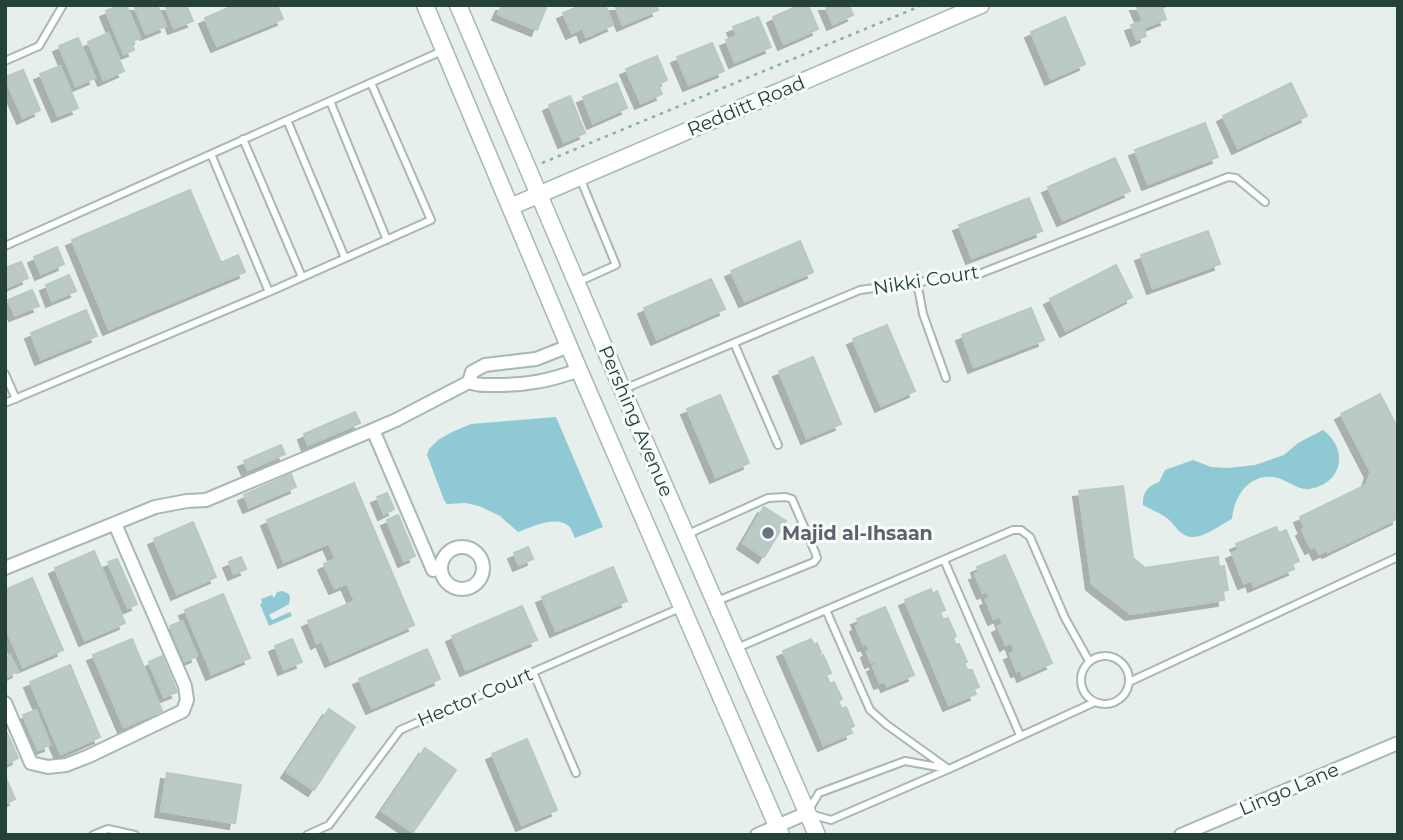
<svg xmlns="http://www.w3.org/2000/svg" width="1403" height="840" font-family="Montserrat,sans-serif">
	<defs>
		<filter id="shadow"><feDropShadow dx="-6" dy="6" stdDeviation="0" flood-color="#0004"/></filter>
	</defs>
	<rect width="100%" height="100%" fill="#e6efeb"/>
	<path fill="#8ec9d4" d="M556 417 603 527 575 538C574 536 571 529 570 527 557 514 531 527 518 532L500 516 479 506 466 503 447 504 444 500 427 455 429 449 438 440 452 432 471 424Z
		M1323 430C1349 449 1343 484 1309 489 1298 490 1288 481 1278 478 1251 471 1234 495 1232 519 1219 525 1199 543 1185 535 1178 532 1174 524 1168 519 1161 513 1151 510 1143 505 1143 491 1147 487 1159 482L1165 470 1193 460 1211 467 1229 468 1255 465 1284 455 1298 443Z
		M283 591 289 594 290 599 289 604 269 615 272 620 290 612 292 616 269 626 260 604 262 603 261 599 272 595 274 598 277 592Z"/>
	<path fill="#bbcac4" stroke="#b8c9c2" stroke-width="2" filter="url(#shadow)" d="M120 5H126L140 38 131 42 134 50 124 54 106 11Z
		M134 5H157L166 26 146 34Z
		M165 5H186L193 21 174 28Z
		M235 5H277L283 19 217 46 205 18Z
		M502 5H547L537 30 498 14Z
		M582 5H605L613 25 586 37 583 28 572 33 563 13Z
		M615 5H656L658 10 623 25Z
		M800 5H808L818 29 784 44 773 17Z
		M825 5H849L853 15 833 24Z
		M1136 5H1168L1162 8 1166 19 1143 28 1146 36 1137 40 1131 25 1143 21Z
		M758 17 771 47 735 62 726 40 737 36 733 27Z
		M1065 17 1085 64 1051 79 1031 32Z
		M108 33 124 71 104 80 88 42Z
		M78 38 95 78 76 86 59 46Z
		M712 43 724 71 689 85 677 57Z
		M657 56 667 80 658 84 662 94 641 103 626 69Z
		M60 66 78 108 58 116 40 74Z
		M23 70 40 110 23 118 5 77Z
		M617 83 627 108 593 123 583 97Z
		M1291 83 1307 116 1238 148 1223 116Z
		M570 96 585 133 564 142 549 105Z
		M1205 123 1218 157 1148 184 1135 150Z
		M1115 158 1130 191 1063 220 1048 187Z
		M190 190 221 263 238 255 245 272 109 329 72 240Z
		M1029 198 1042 231 972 258 959 225Z
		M1208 231 1220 264 1153 288 1141 255Z
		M800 241 813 272 745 301 731 271Z
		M57 247 64 264 41 274 34 257Z
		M21 262 28 278 5 288V268Z
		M1116 265 1132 297 1066 331 1050 299Z
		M69 275 76 291 52 301 46 285Z
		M711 279 725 309 657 339 644 308Z
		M32 290 39 306 15 315 8 300Z
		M1031 308 1044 340 974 367 962 335Z
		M86 310 97 336 41 359 31 333Z
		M887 325 915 391 881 406 853 339Z
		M813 357 841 424 807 438 779 371Z
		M1380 394 1398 429V518L1328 552 1327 550 1319 554 1315 546 1311 548 1302 530 1305 528 1300 517 1366 485 1371 472 1341 414Z
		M720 395 749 463 716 477 687 409Z
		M355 412 360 423 308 445 304 434Z
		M281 445 285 454 248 470 244 461Z
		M291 474 296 487 249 507 244 495Z
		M354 483 414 625 331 661 322 640 317 643 308 621 355 601 347 583 335 588 324 564 336 559 329 543 284 562 267 520Z
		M1123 486 1133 558 1145 568 1218 557 1219 567 1224 566 1228 590 1223 591 1224 600 1131 614 1092 584 1079 491Z
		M387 493 394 509 384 514 377 497Z
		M764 507 786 521 764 557 743 543Z
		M398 515 415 556 404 561 387 520Z
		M193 522 216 577 177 594 154 539Z
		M1276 527 1279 533 1286 530 1299 561 1292 564 1294 569 1254 586 1252 580 1244 583 1232 553 1239 550 1236 544Z
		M528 547 533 559 519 565 514 553Z
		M94 551 125 623 85 640 55 568Z
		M1005 555 1052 663 1023 676 1021 670 1017 671 1010 654 1015 652 1011 642 1006 645 998 627 1003 624 1000 616 994 619 986 600 990 598 987 591 983 593 975 574 979 573 977 567Z
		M241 557 246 569 234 574 229 562Z
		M117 559 137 604 128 608 108 562Z
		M613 567 627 601 556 631 542 597Z
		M32 578 63 650 23 667 5 625V590Z
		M931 589 933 594 937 591 945 610 940 612 943 620 948 618 956 636 953 638 956 645 959 644 967 662 964 663 967 670H972L979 687 974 689 976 694 949 705 905 600Z
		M223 594 250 658 212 674 185 610Z
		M522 606 537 640 466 670 452 636Z
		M885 607 914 675 887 686 885 681 880 683 873 666 877 664 875 660 871 662 867 652 870 650 867 644 864 645 856 626 859 624 857 619Z
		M182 621 197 656 185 661 170 626Z
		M132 639 162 711 124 727 93 655Z
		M292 639 302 662 284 669 275 646Z
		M811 639 814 645 817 643 821 653 818 655 819 657 823 655 831 673 826 675 830 684 834 682 842 699 838 701 842 709 846 707 854 726 850 728 852 733 824 745 783 651Z
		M427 649 440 679 372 708 359 679Z
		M10 655 18 671 7 677 5 673V658Z
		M162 656 177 692 164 697 149 662Z
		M70 665 100 737 61 754 30 682Z
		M329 709 355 727 314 790 287 772Z
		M36 710 50 745 38 750 23 715Z
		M5 729 18 758 8 763 5 757Z
		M527 739 557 810 522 825 492 754Z
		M425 748 456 770 413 832 382 811Z
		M167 773 241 785 235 823 161 811Z
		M5 776 15 799 5 804Z"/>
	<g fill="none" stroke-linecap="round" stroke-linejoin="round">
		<defs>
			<path id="service" d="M5 61 39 46 63 5
				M330 101 387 240
				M287 120 345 258
				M243 139 302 277
				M5 246 442 51
				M578 282 616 265 580 178
				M917 282 923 314 946 378
				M269 292 431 220 371 83
				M734 343 778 445
				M5 374 16 399
				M624 389 860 290 979 274 1228 177 1236 178 1265 202
				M5 403 269 292 211 154
				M688 534 768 498 786 497 792 499 815 552 817 558 814 562 717 601
				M944 560 1020 735
				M826 610 870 710 887 725 947 768
				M737 648 1013 530H1021L1030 537 1065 618 1089 661
				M1081 680a24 24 0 1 1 48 0a24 24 0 1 1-48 0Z
				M533 672 576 773
				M1129 682 1398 557
				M949 769 905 761 819 793 807 813 831 820 949 769 1095 702
				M93 835 108 829 135 835
				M307 835 329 825 400 730 680 608"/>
			<path id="minor" d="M469 382C478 386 486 385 496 385 527 385 549 381 579 370
				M373 430 433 570 440 566
				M441 568a21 21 0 1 1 42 0a21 21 0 1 1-42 0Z
				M5 568 155 507 187 501 206 500 373 430 396 420 469 382 472 372 485 365 536 359 569 346
				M5 703 31 763 48 767 66 765 89 756 183 711 187 700 185 686 115 524
				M757 835 807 813
				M1181 835 1398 743"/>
			<path id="tertiary" d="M425 5 579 370 781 835
				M458 5 622 389 817 835
				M510 207 981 5"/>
		</defs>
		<use href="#service" stroke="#a8b8b2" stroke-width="10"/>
		<use href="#minor" stroke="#a8b8b2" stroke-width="16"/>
		<use href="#tertiary" stroke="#a8b8b2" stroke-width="19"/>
		<path stroke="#86b3a5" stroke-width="2.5" stroke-dasharray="3.5 5" stroke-linecap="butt" d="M542 163 923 5"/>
		<use href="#service" stroke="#fff" stroke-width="6"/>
		<use href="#minor" stroke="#fff" stroke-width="12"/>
		<use href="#tertiary" stroke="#fff" stroke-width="16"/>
	</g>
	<circle fill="#6b7280" stroke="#f7fbf9" stroke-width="2.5" cx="768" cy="533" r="7"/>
	<g text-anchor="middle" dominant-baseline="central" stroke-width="6" stroke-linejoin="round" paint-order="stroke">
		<g font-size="19" fill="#24423a" stroke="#f7fbf9">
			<text transform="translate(746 106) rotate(-23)">Redditt Road</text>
			<text transform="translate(926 280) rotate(-9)">Nikki Court</text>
			<text transform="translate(636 421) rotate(67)">Pershing Avenue</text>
			<text transform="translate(475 697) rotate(-23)">Hector Court</text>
			<text transform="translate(1289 789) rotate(-23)">Lingo Lane</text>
		</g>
		<g font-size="19" font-weight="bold" fill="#5b616d" stroke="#f7fbf9" text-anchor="start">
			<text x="782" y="533">Majid al-Ihsaan</text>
		</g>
	</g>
	<rect width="1403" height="840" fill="none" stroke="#24423a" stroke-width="14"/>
</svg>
